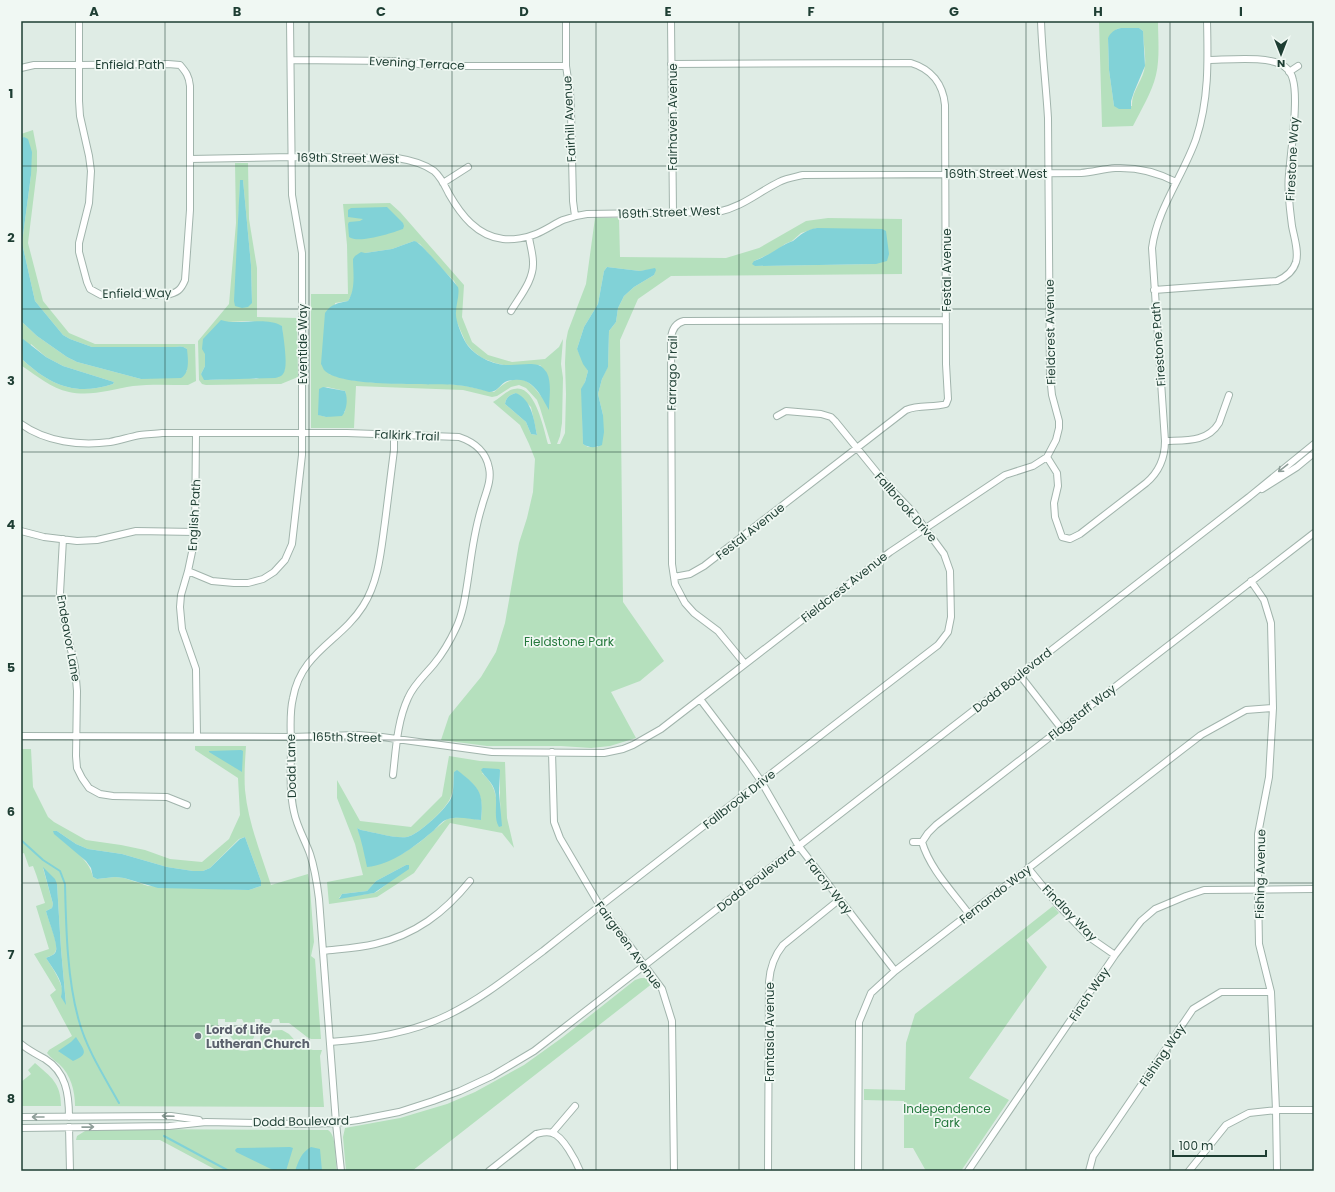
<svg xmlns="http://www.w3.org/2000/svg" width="1335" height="1192" font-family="Poppins,sans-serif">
	<rect width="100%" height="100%" fill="#dfece5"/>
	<path fill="#b5e0bd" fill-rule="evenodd" d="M1099 21H1158C1158 38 1160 58 1156 75 1152 92 1141 110 1133 126L1102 127ZM1121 28H1139L1143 31C1143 42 1146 54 1145 65 1144 80 1131 91 1132 106H1114L1109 70 1108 38 1117 29Z
		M33 130 37 151V170L28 243 43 301 69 333 95 344H195L196 381 188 385C170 385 150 384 133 386 112 389 91 397 69 392 51 388 37 376 22 366L21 321 37 336 67 357 77 362 141 379 187 371V349C183 346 180 346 175 347L98 348 92 347 70 339 63 335 35 301 22 243 31 175 24 137 21 138V134ZM31 344 46 357 63 366 114 382 113 384C76 396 51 386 23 360Z
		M235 163H248L249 219 257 268V317L297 318 298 377 281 384 206 385 202 384 199 380 198 341 229 304 236 223ZM243 180 251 265 252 303 238 231 240 181ZM249 321 282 326 285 370 256 379 249 378 210 380 201 374 205 366V354L227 322Z
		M390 203 400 212 464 285 462 317 472 342 488 355 512 362 545 359 559 347 563 339 561 364 563 378 562 423 560 436 557 444H560L565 433 566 394 565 363 566 341 568 331 586 284 595 218H619L620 257 726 258 759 248 806 221 828 218 902 219V274L671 276 638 299 620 340 623 602 664 661 640 681 611 692 636 738 610 746 591 748 561 746H487L441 740 449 716 481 677 496 652 505 623 519 543 527 518 533 492 535 459 529 444 520 425 493 402C500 398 507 390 514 389 535 383 544 430 548 444H551L540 408 537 400 526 388 519 385 511 387 497 396 492 397 463 390 356 386 354 428H311V294H348L347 245 343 204ZM817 228 876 264 755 266 754 261 776 251 785 244 792 241 801 233ZM414 241 420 244 441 268 454 281 458 288 455 312 456 320 466 343 473 351 482 358 495 363 508 366 540 365 547 374 541 396C525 374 514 374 494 392 482 390 470 386 458 385 415 380 370 389 329 374L335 303 348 301 351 296 365 253 392 249ZM607 267 640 271 655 269 654 275 634 287 624 296 618 308 616 322 609 331 608 366 602 379 598 394 603 415 598 447H588L583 444 582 389 585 382 588 371 577 349 584 327 598 304 604 271ZM327 387 345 391 346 394 345 412 326 417 319 415V390ZM516 393 531 407 537 435 531 434 526 422 505 404C506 397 510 395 516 393Z
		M195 746H246C245 761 244 776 245 790 248 822 261 854 271 885L308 874 310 888 314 942 311 956 315 959 321 1039H311L307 1037 289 1023H280L279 1019H273L271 1023H262L260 1019H255V1022L244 1023 242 1019H237L236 1022H225V1019H218C218 1024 218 1031 220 1035 229 1050 246 1057 260 1044L261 1032 262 1031 282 1030 289 1034 301 1047 313 1050H322L320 1056 324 1107 75 1106C75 1091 71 1075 59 1064 55 1061 51 1058 47 1053L49 1050 72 1036 50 995 56 990 34 954 49 949 36 906 45 903C41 891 38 878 33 866L29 867 24 853 21 854V749H31L33 787 48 817 54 822 86 840 121 845 145 850 170 859 202 862 229 839 240 815 238 778 195 750ZM57 831 76 844 88 849 122 854 167 867 193 871H203L210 868 239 839 245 837 261 881V886L249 890 148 886 124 878 115 877 97 879 93 877C89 858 69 847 55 834ZM43 868 57 884 61 949 66 1004C62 983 58 976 46 958 50 956 55 955 56 950 58 941 48 920 46 911L52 908 53 904Z
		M449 756 480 761 505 762 507 818 514 848 502 833 450 823 414 873 377 897 329 904 327 882 363 875 355 844 337 798V780L360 821 411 827 442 796ZM500 770C500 781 500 791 500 801 501 808 499 815 501 821L497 820C497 800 498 788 482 773ZM457 771C478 786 484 793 481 820L461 817 447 819 420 842 402 854 379 864 366 861 363 842 357 828 361 830C373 832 395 839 407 837 418 835 448 808 451 796 454 789 453 780 454 772ZM406 865 409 866 378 891 374 893 339 898 342 894 367 891 376 881Z
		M1053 906 1059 913 1026 940 1047 967 969 1078 1009 1100 961 1171H926L913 1148H904V1101L864 1100V1089L905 1090 906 1043 915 1014Z
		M641 978H645L653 983 412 1171H346L343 1137 345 1128 400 1118 447 1104 475 1092 524 1065 563 1037 635 980Z
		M229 1030H254V1037L251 1043C241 1045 232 1042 228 1032Z
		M35 1063C51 1077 61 1083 61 1106H21V1082L31 1074 28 1070Z
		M128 1129 328 1130C337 1135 335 1161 337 1171H218L160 1140H76L77 1136 85 1131Z"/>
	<path fill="#81d2d7" d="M1121 28H1139L1143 31 1145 66 1134 92 1131 101V109H1119L1114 106 1109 70 1108 38C1110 33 1115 29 1121 28Z
		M24 137 28 139 32 152 31 175 22 243 35 301 63 335 70 339 92 347H175C180 346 183 346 187 349 188 359 190 373 181 378L141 379 77 362 67 357 37 336 21 321V138Z
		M240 180H243L251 265 252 303 248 307 242 308 235 306 234 301Z
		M387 207 403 223 404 226 403 229C392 233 359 244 349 237L348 224 349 222 360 221 363 219 348 217V210L351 208Z
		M817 228 882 229 886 231 889 254 887 261 876 264 755 266 752 264 754 261C765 257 774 251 784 245 787 243 790 242 793 241 802 234 805 230 817 228Z
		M414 241C417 242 417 242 419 244 424 247 456 284 458 287 460 294 456 304 456 312 455 320 462 336 466 343 475 357 495 366 511 365 519 365 530 363 538 365 542 366 545 370 547 373 552 384 549 398 549 410 541 396 533 377 514 380 510 380 507 381 505 382 499 386 497 392 489 392 479 389 467 386 456 385 431 383 339 388 324 370 323 369 322 365 321 364L325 313C331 304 338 303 348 301 356 289 353 272 353 259L355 256 361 252 365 253 392 249Z
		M607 267 640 271 655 268 656 270 654 275 634 287 624 296 618 308 616 322 609 331 608 367 602 379 598 394 603 415 604 432 602 445C595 448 589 448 583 444L581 389 585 382 588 371 583 364 577 349 584 327 598 304 604 271Z
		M221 320C239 326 265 316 282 326 283 335 289 368 283 374 281 377 278 377 275 378L204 380 201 374 205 366V354L202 349 203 339Z
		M23 339 46 357 63 366 114 382 113 384C76 396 51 386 23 360L21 340Z
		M323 387 345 391C348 398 347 410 342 416L326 417 318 415 319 389Z
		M516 393C532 400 534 420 537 435L531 434 526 422 505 404C506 397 510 395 516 393Z
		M241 750 243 751 242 772 209 752V751Z
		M483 768 499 769 500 770C500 778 499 786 499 793 500 804 501 815 502 826L499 827C493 818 498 803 495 792 493 782 485 778 481 770Z
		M457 770C479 787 484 792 481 820 470 819 459 816 448 819 441 821 437 828 432 832 414 847 391 865 367 867 364 854 362 841 357 828L361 830C373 832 396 839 407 837 418 835 448 808 452 796 454 789 453 780 454 772Z
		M53 831H57L76 844 88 849 122 854 167 867 193 871H203L210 868 240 839 245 837 261 881V886L249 890 158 888 124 878 115 877 97 879 93 877 91 868 86 861 54 834Z
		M406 865H409V869L374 893 339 899 342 894 367 891 376 881Z
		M43 867 55 879 57 884 61 949 66 1005 61 997C65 982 54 971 46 958 50 956 55 955 56 951 58 943 48 920 46 911L52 908 53 904Z
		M76 1037C84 1050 90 1054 73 1061L58 1051 71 1042Z
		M290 1147 293 1148 286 1171H275L236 1152 235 1150 237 1148Z
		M311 1147 320 1149 322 1171H295C299 1160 301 1153 311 1147Z"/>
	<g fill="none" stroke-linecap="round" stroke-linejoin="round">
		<path stroke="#81d2d7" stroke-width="2" d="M21 840 43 860 60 871 65 884C66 926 67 980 79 1021 87 1050 104 1076 119 1103
			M164 1136 229 1171"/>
		<defs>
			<path id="minor" d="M566 21V66L570 92 571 112 573 201 575 216
				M671 21 673 213
				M291 60 394 61 435 66H566
				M671 64 911 63C931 69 943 84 945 105L946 364 948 399 946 404C933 408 919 404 906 410L704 566 690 574 674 577
				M21 68 34 65H79L168 64 180 65C186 72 189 76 190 86V210L185 280C181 290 177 293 166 295H101L90 289 87 282 79 252V243L89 203 91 171 89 156 80 116 79 101V21
				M1289 72 1298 66
				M190 159 292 157 397 158C410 160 423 163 434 171 441 177 445 186 449 194 461 215 477 236 503 239 513 240 527 238 536 234 546 230 554 224 563 220 571 217 579 215 587 214L718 212C742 207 757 193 779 182 787 178 795 177 803 175L1081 173C1092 172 1104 169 1115 168 1137 167 1157 172 1176 182
				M443 183 468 167
				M1154 290 1277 281C1286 277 1293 272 1296 262 1299 251 1294 237 1292 226 1290 209 1287 191 1289 174 1291 150 1295 126 1295 101 1295 94 1295 87 1293 80 1292 75 1289 70 1285 67 1272 55 1226 60 1208 60
				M511 311C520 296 534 280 533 262 533 254 530 245 529 237
				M21 424C46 442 80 446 110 442 120 440 130 437 140 435 147 434 155 434 162 433H347L459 437C474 442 486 451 489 468 492 481 485 494 482 506 475 528 472 549 469 572 466 591 464 611 456 628 450 641 443 653 434 664 425 675 414 684 408 698 397 722 396 749 393 775
				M196 433 195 538 188 571 181 595 180 607 182 629 196 669 197 736
				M1165 441C1184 440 1207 443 1219 423L1229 395
				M1047 457 1057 473 1058 486 1054 503 1055 517 1062 537 1070 539 1080 534 1146 483C1159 472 1165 459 1165 441L1152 248C1157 209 1183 176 1196 139 1209 100 1208 61 1207 21
				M1262 489 1297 467 1314 453
				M21 531 44 537 77 541 97 540 136 531 195 532
				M63 539 60 593 64 620 75 667 77 691 76 756 77 768 82 778 89 788 100 794 113 796 167 797 187 805
				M188 571 212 581 234 583H248L263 579 274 572 285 560 292 544 302 455V253L292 195 290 21
				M1251 581 1264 600 1271 623 1273 708 1269 777 1258 834V890L1259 944 1271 992 1276 1110 1277 1171
				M745 664 718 631 694 613 685 603 675 584 672 564 671 338C672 329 676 323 684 321L946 320
				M1019 674 1061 728
				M700 699 747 761 761 781 798 845 895 971
				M21 736 291 737 358 735 382 737 492 752 604 753 623 749 633 745 661 729 890 552 1005 475 1033 466 1047 457 1056 440 1059 428V421L1052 395 1050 376 1048 118C1046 85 1042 53 1041 21
				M552 752 554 822 560 838 600 906 662 989 672 1021 674 1171
				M913 842H922
				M1028 868 1059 906 1089 937 1115 955
				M969 914C952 891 930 869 922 842L928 833 936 825 1314 533
				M323 951C340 949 358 948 375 944 415 935 444 913 470 881
				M330 1042C371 1039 411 1033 448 1015 483 998 512 974 543 951 572 928 601 905 630 883 733 803 835 724 938 645L948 632 951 617 950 571 944 554 913 512 887 485 835 421 831 417 821 414 786 411 777 416
				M21 1044C28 1050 36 1054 45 1059 66 1072 69 1094 69 1117
				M21 1117 171 1116 199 1120
				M69 1127 70 1171
				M21 1128 169 1126 206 1122 298 1124 336 1123 358 1120 399 1112 433 1101 460 1091 492 1076 534 1051 1249 497 1314 444
				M552 1133 575 1106
				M341 1171 336 1123 319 899C317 883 315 869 310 854 305 840 297 827 294 812 289 790 291 768 291 746 291 730 289 714 293 698 301 652 341 641 363 606 379 581 381 550 385 522 388 498 391 474 394 450V434
				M489 1171 536 1134C541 1133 546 1131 552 1133 563 1136 576 1161 580 1171
				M768 1171 769 982C770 968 774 956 783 945L840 899
				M858 1171 859 1022 871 993 895 971 1201 735 1246 710 1273 708
				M968 1171 1115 955 1141 921 1155 909 1186 896 1204 890 1314 889
				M1089 1171 1093 1156 1193 1009 1221 992H1271
				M1189 1171 1226 1125 1249 1113 1276 1110H1314"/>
		</defs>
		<use href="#minor" stroke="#a1b4ac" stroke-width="8"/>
		<use href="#minor" stroke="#fff" stroke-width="6"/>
	</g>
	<defs><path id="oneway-shaft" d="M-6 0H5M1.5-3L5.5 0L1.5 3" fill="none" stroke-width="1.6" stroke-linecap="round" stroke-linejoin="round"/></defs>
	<g stroke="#8e9e99">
		<use href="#oneway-shaft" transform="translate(1283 468) rotate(142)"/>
		<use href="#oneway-shaft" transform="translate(168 1116) rotate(-178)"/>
		<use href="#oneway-shaft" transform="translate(38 1117) rotate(180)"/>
		<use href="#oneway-shaft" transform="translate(88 1127) rotate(-1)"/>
	</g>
	<path fill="none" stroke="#1e3e33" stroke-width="1" stroke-opacity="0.55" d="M165 21V1171M309 21V1171M452 21V1171M596 21V1171M739 21V1171M883 21V1171M1026 21V1171M1170 21V1171M21 166H1314M21 309H1314M21 452H1314M21 596H1314M21 740H1314M21 883H1314M21 1026H1314"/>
	<circle fill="#6b7280" stroke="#f0f8f3" stroke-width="1.5" cx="198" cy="1036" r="4"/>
	<g text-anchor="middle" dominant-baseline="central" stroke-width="3.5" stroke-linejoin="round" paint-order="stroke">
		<g font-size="12" fill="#1e3e33" stroke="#f0f8f3">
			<text transform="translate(417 63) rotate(3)">Evening Terrace</text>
			<text x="130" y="64">Enfield Path</text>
			<text transform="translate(672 117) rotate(-90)">Fairhaven Avenue</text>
			<text transform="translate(569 119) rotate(-93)">Fairhill Avenue</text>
			<text transform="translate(348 158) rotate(1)">169th Street West</text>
			<text transform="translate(1292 159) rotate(-87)">Firestone Way</text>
			<text x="996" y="173">169th Street West</text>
			<text transform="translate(669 212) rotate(-2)">169th Street West</text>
			<text transform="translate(946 270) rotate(-90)">Festal Avenue</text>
			<text transform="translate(137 293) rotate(-1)">Enfield Way</text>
			<text transform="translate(1050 332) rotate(-91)">Fieldcrest Avenue</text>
			<text transform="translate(302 344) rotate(-90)">Eventide Way</text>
			<text transform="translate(1158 344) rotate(-94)">Firestone Path</text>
			<text transform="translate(672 373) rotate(-89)">Farrago Trail</text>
			<text transform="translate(407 435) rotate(2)">Falkirk Trail</text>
			<text transform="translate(906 507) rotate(49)">Fallbrook Drive</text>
			<text transform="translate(194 515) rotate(-87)">English Path</text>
			<text transform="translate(750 531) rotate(-38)">Festal Avenue</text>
			<text transform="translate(844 587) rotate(-38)">Fieldcrest Avenue</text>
			<text transform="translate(69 638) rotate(80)">Endeavor Lane</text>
			<text transform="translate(1012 680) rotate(-38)">Dodd Boulevard</text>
			<text transform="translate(1082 712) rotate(-38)">Flagstaff Way</text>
			<text transform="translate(347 737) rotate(1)">165th Street</text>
			<text transform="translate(291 766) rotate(-91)">Dodd Lane</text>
			<text transform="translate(739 799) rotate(-38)">Fallbrook Drive</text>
			<text transform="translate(1260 874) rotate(-89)">Fishing Avenue</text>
			<text transform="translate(756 879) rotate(-38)">Dodd Boulevard</text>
			<text transform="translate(829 886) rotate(52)">Farcry Way</text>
			<text transform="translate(995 894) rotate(-38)">Fernando Way</text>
			<text transform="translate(1070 913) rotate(46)">Findlay Way</text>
			<text transform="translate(629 945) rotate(54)">Fairgreen Avenue</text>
			<text transform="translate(1089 994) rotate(-56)">Finch Way</text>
			<text transform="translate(769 1032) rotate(-90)">Fantasia Avenue</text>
			<text transform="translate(1162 1055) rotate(-56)">Fishing Way</text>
			<text transform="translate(301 1121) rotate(-1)">Dodd Boulevard</text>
		</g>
		<g font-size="12" fill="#25793d" stroke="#f0f8f3">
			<text x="569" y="641">Fieldstone Park</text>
			<text x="947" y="1108">Independence<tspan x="947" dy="14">Park</tspan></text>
		</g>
		<g font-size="12" font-weight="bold" fill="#5b616d" stroke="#f0f8f3" text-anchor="start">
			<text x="206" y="1029">Lord of Life<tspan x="206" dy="14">Lutheran Church</tspan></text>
		</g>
	</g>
	<rect width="1335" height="1192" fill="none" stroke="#f0f8f3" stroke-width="44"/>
	<g transform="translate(1281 54) rotate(180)" stroke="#f0f8f3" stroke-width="3" paint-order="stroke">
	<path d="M0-3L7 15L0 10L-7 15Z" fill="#1e3e33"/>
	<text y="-6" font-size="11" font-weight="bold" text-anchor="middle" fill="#1e3e33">N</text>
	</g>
	<path d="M1173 1150v6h93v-6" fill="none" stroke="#1e3e33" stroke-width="2"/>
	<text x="1179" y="1150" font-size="12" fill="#1e3e33" stroke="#f0f8f3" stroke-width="3" paint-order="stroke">100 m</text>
	<rect x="22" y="22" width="1291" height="1148" fill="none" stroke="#1e3e33" stroke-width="1.5"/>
	<g font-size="13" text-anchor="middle" font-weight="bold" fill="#1e3e33">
		<text x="94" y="16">A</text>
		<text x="237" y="16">B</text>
		<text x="381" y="16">C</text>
		<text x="524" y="16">D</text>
		<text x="668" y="16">E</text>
		<text x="811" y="16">F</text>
		<text x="954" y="16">G</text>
		<text x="1098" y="16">H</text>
		<text x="1241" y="16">I</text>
		<text x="11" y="98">1</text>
		<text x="11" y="242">2</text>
		<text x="11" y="385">3</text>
		<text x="11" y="529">4</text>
		<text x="11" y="672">5</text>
		<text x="11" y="816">6</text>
		<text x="11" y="959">7</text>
		<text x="11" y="1103">8</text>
	</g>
</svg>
